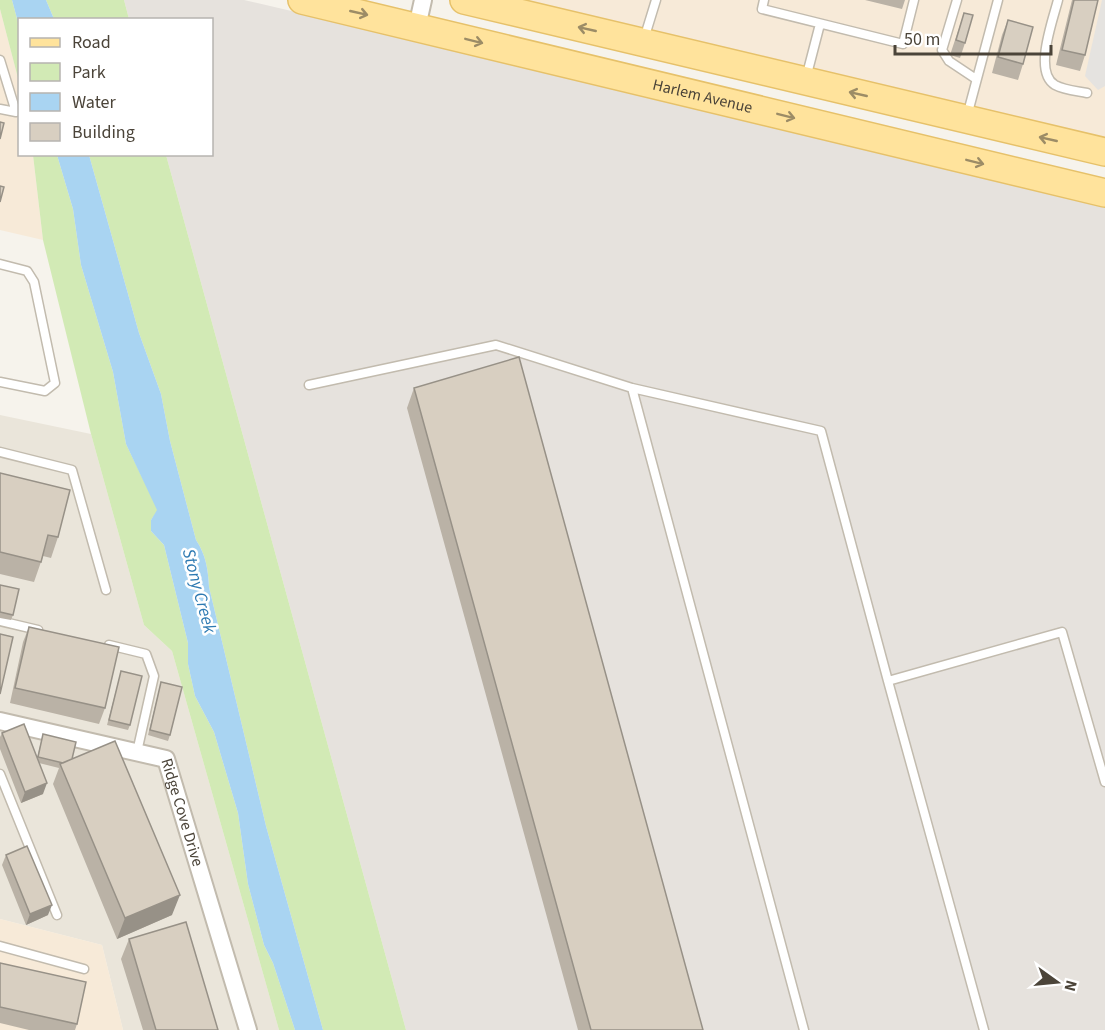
<svg xmlns="http://www.w3.org/2000/svg" width="1105" height="1030" font-family="'Source Sans 3',sans-serif">
	<rect width="100%" height="100%" fill="#f6f3ec"/>
	<path fill="#eae5da" d="M0 415 91 434 144 625 172 651 279 1030H123L102 945 0 919Z"/>
	<path fill="#f7ead8" d="M517 0H1105V138Z
		M0 9 19 82 20 154 33 155 43 240 0 230Z
		M0 919 102 945 123 1030H0Z"/>
	<path fill="#e6e2dd" d="M124 0H244L1105 201V1030H406L166 155 212 154V20L129 19Z"/>
	<path fill="#d2eab5" d="M0 0H12L19 26V82L0 9Z
		M46 0H124L129 19H54Z
		M33 155H57L73 209 81 265 113 372 126 444 158 510 151 520V531L164 545 188 643V664L195 696 214 732 238 813 248 884 264 945 273 963 295 1030H279L172 651 144 625 91 434 43 240Z
		M89 155H166L406 1030H323L266 826 209 587C208 569 206 555 196 540L170 441 161 394 139 333Z"/>
	<path fill="#e5e3e0" d="M1102 0H1105V86L1098 90 1085 76Z"/>
	<path fill="#a9d4f2" d="M12 0H46L54 19 20 20 19 26Z
		M57 155H89L139 333 161 394 170 441 196 540C206 555 208 569 209 587L266 826 323 1030H295L273 963 264 945 248 884 238 813 214 732 195 696 188 664V643L164 545 151 531V520L157 510 126 444 113 372 81 265 73 209Z"/>
	<g fill="none" stroke-linecap="round" stroke-linejoin="round">
		<defs>
			<path id="service" d="M764 0 762 9 903 44 914 0
				M957 0 942 50 949 61 976 79
				M1058 0C1053 20 1033 72 1055 85 1064 90 1077 91 1087 93
				M644 39 656 0
				M0 60 16 112 0 109
				M806 78 820 24
				M967 116 998 0
				M0 264 27 271 34 282 55 383 45 391 0 382
				M309 385 496 345 632 388 821 431 888 681
				M632 388 804 1030
				M0 452 72 470 106 590
				M0 621 38 630
				M109 645 146 654 154 676 137 752
				M0 774 57 915
				M0 946 84 969
				M984 1030 888 681 1062 632 1105 782"/>
			<g id="minor">
				<path d="M417 27 423 0"/>
				<path id="s1" d="M0 721 166 759 248 1030"/>
			</g>
			<g id="primary">
				<path id="s2" d="M302 0 1105 193"/>
				<path d="M464 0 1105 152"/>
			</g>
		</defs>
		<use href="#service" stroke="#c2bbae" stroke-width="11"/>
		<use href="#minor" stroke="#c2bbae" stroke-width="20"/>
		<use href="#primary" stroke="#e6c16a" stroke-width="30"/>
		<use href="#service" stroke="#fff" stroke-width="8"/>
		<use href="#minor" stroke="#fff" stroke-width="16"/>
		<use href="#primary" stroke="#ffe39c" stroke-width="27"/>
	</g>
	<path fill="#bab2a6" d="M865 0H905L902 9Z
		M1072 0H1098L1085 55 1080 71 1056 65Z
		M964 13 965 43 960 58 950 55Z
		M1008 20 1023 64 1018 80 992 73 1002 35Z
		M414 388 703 1030H578L407 408Z
		M0 473 58 537 51 558 43 556 34 582 0 574Z
		M0 585 13 615 11 620 0 618Z
		M29 627 105 708 99 724 10 703 23 642Z
		M121 671 130 725 128 730 107 725Z
		M161 682 170 735 168 741 148 735Z
		M2 733 37 758 43 734 72 759 172 915 117 939 53 784 59 768 39 763 43 794 21 803 0 749V737Z
		M6 855 48 915 26 925 2 865Z
		M129 939 218 1030H143L121 959Z
		M0 963 77 1024 75 1030H29L0 1023Z"/>
	<path fill="#979187" d="M47 783 43 794 21 803 25 792Z
		M180 895 172 915 117 939 125 918Z
		M52 905 48 915 26 925 30 914Z"/>
	<path fill="#d8cfc1" stroke="#979187" stroke-width="1.5" d="M1074 0H1098L1085 55 1062 50Z
		M964 13 973 15 965 43 956 40Z
		M1008 20 1033 27 1023 64 998 57Z
		M0 122 4 123 0 139Z
		M0 186 4 187 0 202Z
		M519 357 703 1030H591L414 388Z
		M0 473 70 490 58 537 48 535 41 562 0 552Z
		M0 585 19 589 13 615 0 612Z
		M29 627 119 647 105 708 15 688Z
		M0 634 13 637 0 694Z
		M121 671 142 676 130 725 109 720Z
		M161 682 182 687 170 735 150 730Z
		M24 724 47 783 25 792 2 733Z
		M43 734 76 742 72 759 63 763 38 757Z
		M115 741 180 895 125 918 60 764Z
		M27 846 52 905 30 914 6 855Z
		M186 922 218 1030H156L129 939Z
		M0 963 86 982 77 1024 0 1007Z"/>
	<defs><path id="oneway-shaft" d="M-6 0H5M1.5-3L5.5 0L1.5 3" fill="none" stroke-width="1.6" stroke-linecap="round" stroke-linejoin="round" transform="scale(1.5)"/></defs>
	<g stroke="#9c8c66">
		<use href="#oneway-shaft" transform="translate(359 13) rotate(13)"/>
		<use href="#oneway-shaft" transform="translate(587 29) rotate(-167)"/>
		<use href="#oneway-shaft" transform="translate(474 41) rotate(14)"/>
		<use href="#oneway-shaft" transform="translate(858 94) rotate(-167)"/>
		<use href="#oneway-shaft" transform="translate(786 116) rotate(14)"/>
		<use href="#oneway-shaft" transform="translate(1048 139) rotate(-167)"/>
		<use href="#oneway-shaft" transform="translate(975 162) rotate(14)"/>
	</g>
	<g text-anchor="middle" dominant-baseline="central" stroke-width="5" stroke-linejoin="round" paint-order="stroke">
		<g font-size="16" fill="#4b4439" stroke="#fff">
			<text stroke="none"><textPath href="#s2" startOffset="412">Harlem Avenue</textPath></text>
			<text stroke="none"><textPath href="#s1" startOffset="226">Ridge Cove Drive</textPath></text>
		</g>
		<g font-size="18" font-style="italic" fill="#2e7ab2" stroke="#fff">
			<text transform="translate(199 591) rotate(75)">Stony Creek</text>
		</g>
	</g>
	<rect x="18" y="18" width="195" height="138" fill="#ffffff" stroke="#b7b4b0" stroke-width="1.5"/>
	<rect x="30" y="38" width="30" height="9" fill="#ffe39c" stroke="#b7b4b0" stroke-width="1.5"/>
	<text x="72" y="48" font-size="18" fill="#4b4439">Road</text>
	<rect x="30" y="63" width="30" height="18" fill="#d2eab5" stroke="#b7b4b0" stroke-width="1.5"/>
	<text x="72" y="78" font-size="18" fill="#4b4439">Park</text>
	<rect x="30" y="93" width="30" height="18" fill="#a9d4f2" stroke="#b7b4b0" stroke-width="1.5"/>
	<text x="72" y="108" font-size="18" fill="#4b4439">Water</text>
	<rect x="30" y="123" width="30" height="18" fill="#d8cfc1" stroke="#b7b4b0" stroke-width="1.5"/>
	<text x="72" y="138" font-size="18" fill="#4b4439">Building</text>
	<g transform="translate(1057 982) rotate(105)" stroke="#ffffff" stroke-width="4.5" paint-order="stroke">
	<path d="M0-4.5L10 22L0 15L-10 22Z" fill="#4b4439"/>
	<text y="-9" font-size="16" font-weight="bold" text-anchor="middle" fill="#4b4439">N</text>
	</g>
	<path d="M895 45v9h156v-9" fill="none" stroke="#4b4439" stroke-width="3"/>
	<text x="904" y="45" font-size="18" fill="#4b4439" stroke="#ffffff" stroke-width="4.5" paint-order="stroke">50 m</text>
</svg>
